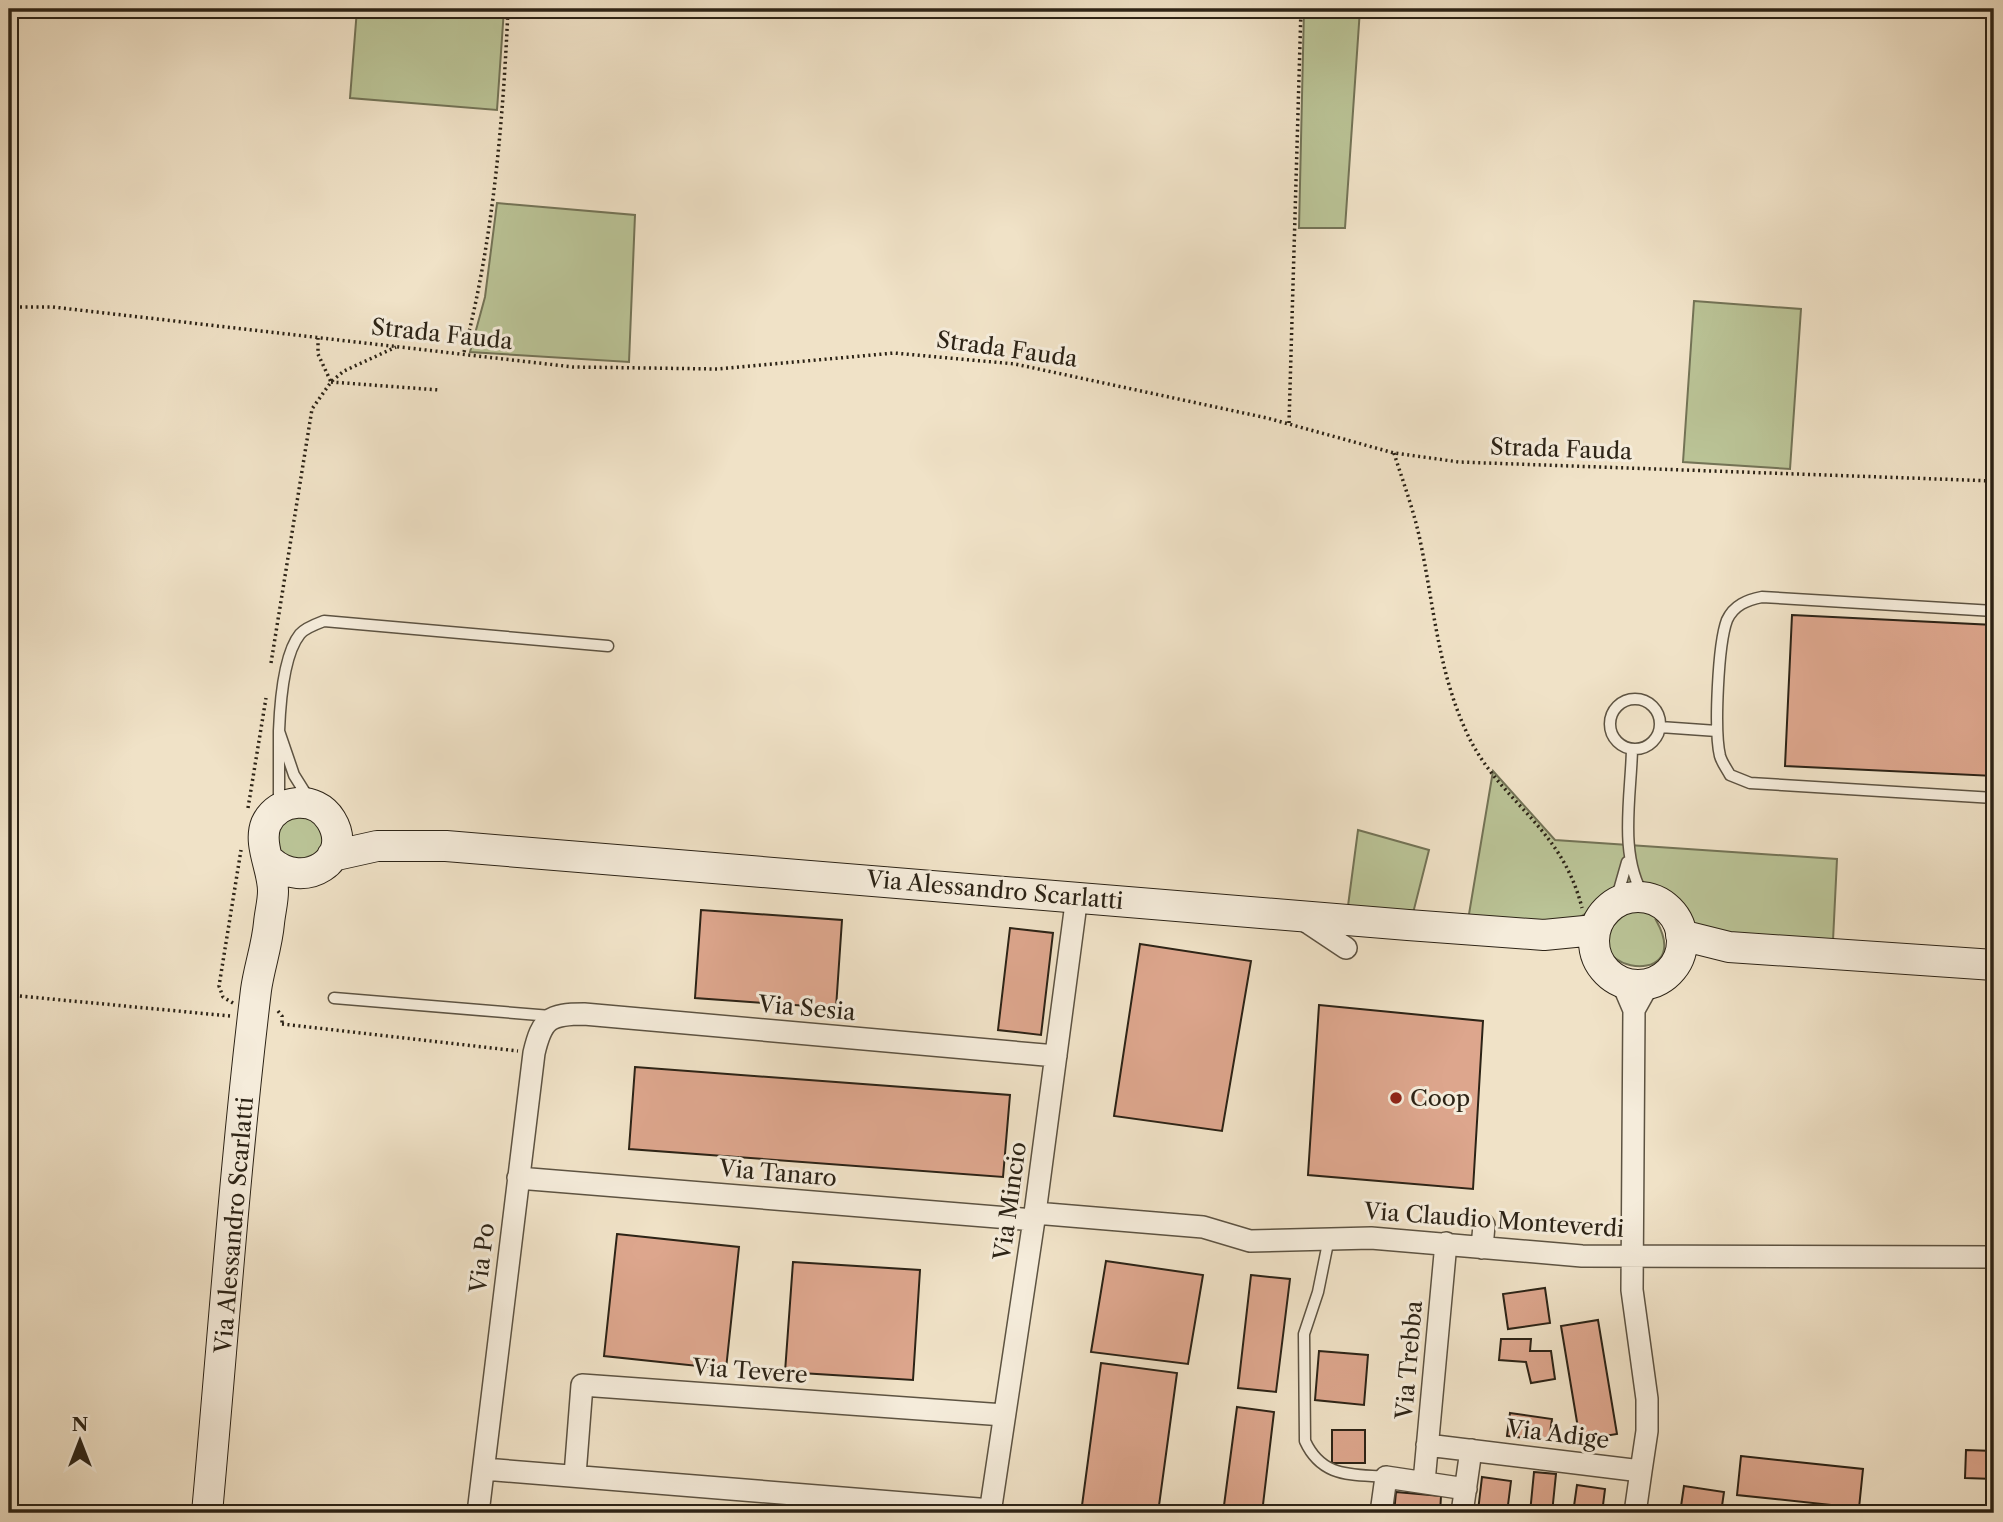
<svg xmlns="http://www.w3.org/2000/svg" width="2003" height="1522" font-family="'Libre Caslon Text',serif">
	<rect width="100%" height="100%" fill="#f0e2c7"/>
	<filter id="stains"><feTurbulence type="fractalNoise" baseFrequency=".00286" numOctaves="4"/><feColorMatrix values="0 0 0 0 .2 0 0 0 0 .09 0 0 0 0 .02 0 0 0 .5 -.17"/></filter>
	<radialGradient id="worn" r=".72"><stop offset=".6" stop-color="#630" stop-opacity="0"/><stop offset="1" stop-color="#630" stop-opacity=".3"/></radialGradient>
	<path fill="#bac396" stroke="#737356" stroke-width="2" d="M357 9H504L497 110 350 98Z
		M1304 9H1360L1345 228H1299Z
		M497 203 635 215 629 362 470 352 485 297Z
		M1694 301 1801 309 1790 469 1683 462Z
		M1493 771 1555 840 1837 859 1832 961 1656 920C1699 997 1555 966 1627 913L1597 907 1566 925 1468 920Z
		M317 815 327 850 285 865 271 832 281 816Z
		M1358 830 1429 850 1409 929 1346 921Z"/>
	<path fill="#dda68d" stroke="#2c2316" stroke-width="2" d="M1792 615 1994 625V776L1785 766Z
		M701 910 842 920 836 1008 695 998Z
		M1010 928 1053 933 1041 1035 998 1030Z
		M1140 944 1251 961 1222 1131 1114 1116Z
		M1319 1005 1483 1021 1473 1189 1308 1175Z
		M635 1067 1010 1095 1003 1177 629 1149Z
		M617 1234 739 1247 726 1369 604 1356Z
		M1106 1261 1203 1275 1188 1364 1091 1352Z
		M793 1262 920 1270 913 1380 785 1372Z
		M1251 1275 1290 1279 1276 1392 1238 1388Z
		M1545 1288 1550 1323 1508 1329 1503 1294Z
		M1598 1320 1617 1434 1580 1440 1561 1326Z
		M1501 1339H1531L1530 1351H1551L1555 1379 1531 1383 1526 1362 1499 1360Z
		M1319 1351 1368 1355 1364 1405 1315 1400Z
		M1101 1363 1177 1373 1158 1513H1081Z
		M1237 1407 1274 1412 1262 1513H1223Z
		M1510 1413 1552 1419 1549 1441 1507 1436Z
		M1332 1430H1365V1463H1332Z
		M1966 1450 1994 1451V1479L1965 1478Z
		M1741 1456 1863 1469 1859 1508 1737 1495Z
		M1534 1472 1556 1474 1552 1513H1530Z
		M1482 1477 1511 1481 1507 1513 1478 1511Z
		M1577 1485 1605 1489 1602 1513H1573Z
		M1684 1486 1724 1492 1721 1513H1680Z
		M1396 1492 1441 1496 1440 1513H1394Z"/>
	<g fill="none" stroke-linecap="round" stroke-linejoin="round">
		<defs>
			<path id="lane" d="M1994 611 1762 597C1747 600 1734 605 1727 620 1718 644 1714 731 1720 756 1722 763 1727 769 1730 775L1750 783 1994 798
				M1610 724a25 25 0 1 1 50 0a25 25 0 1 1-50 0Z
				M1660 727 1717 731
				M279 731C280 705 283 655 300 634 305 628 316 624 324 621L608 646
				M1632 749C1631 797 1618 856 1645 898
				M279 805V731L294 775 309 799
				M1615 904 1627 862
				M334 998 551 1016
				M1329 1238 1318 1292 1304 1334 1305 1441C1322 1478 1351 1474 1386 1477"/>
			<path id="street" d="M1301 918 1346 948
				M1622 982 1634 1010 1632 1290 1647 1399V1431L1641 1471
				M1634 1010 1649 983
				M518 1178 1034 1220
				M1035 1213 1203 1227 1250 1241 1371 1238 1582 1256 1994 1257
				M1482 1248 1484 1225
				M1427 1445 1641 1471 1635 1513
				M484 1469 991 1510
				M575 1475 582 1385 1004 1415
				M1424 1482 1446 1243
				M478 1513 534 1053C542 1019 549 1014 584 1014L1056 1056
				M990 1513 1035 1213 1077 896
				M1381 1513 1386 1477 1466 1489
				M1462 1513 1471 1450"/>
			<path id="secondary" d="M332 856 377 846H446L1408 925 1544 935 1595 930
				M1594 941a44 44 0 1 1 88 0a44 44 0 1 1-88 0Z
				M1681 935 1729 947 1994 965
				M207 1513C223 1339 235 1164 256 990 259 968 267 946 269 923 270 912 273 902 273 891 273 869 258 844 266 824 278 798 316 795 331 820 355 859 304 892 270 861"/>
		</defs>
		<use href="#lane" stroke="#5d5342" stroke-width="13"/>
		<use href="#street" stroke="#5d5342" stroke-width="24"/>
		<use href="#secondary" stroke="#2c2316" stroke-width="32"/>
		<path stroke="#2c2316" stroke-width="3.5" stroke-dasharray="2 3.5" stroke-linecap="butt" d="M9 307H53L573 367 718 369 894 353 1015 364 1267 418 1394 453 1459 462 1994 481
			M464 352C493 241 503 123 508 9
			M332 381 344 371 396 347
			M331 382 439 390
			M1289 423 1301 9
			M1394 453C1403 482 1414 511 1420 540 1434 606 1438 670 1466 731 1497 801 1561 824 1582 908
			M271 663 312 409 331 382 318 354V338
			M248 808 266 698
			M9 995 230 1016
			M233 1003 223 997 219 986 241 850
			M278 1011 282 1016V1024
			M282 1024 518 1051"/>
		<use href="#lane" stroke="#f5ecdb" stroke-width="10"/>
		<use href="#street" stroke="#f5ecdb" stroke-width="21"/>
		<use href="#secondary" stroke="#f5ecdb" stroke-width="30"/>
	</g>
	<circle fill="#8f2418" stroke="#f5ecdb" stroke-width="2.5" cx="1396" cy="1098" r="7"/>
	<g text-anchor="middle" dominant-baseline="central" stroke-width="6" stroke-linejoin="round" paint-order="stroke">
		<g font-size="23" fill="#2c2316" stroke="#f5ecdb">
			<text transform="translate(442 334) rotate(6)">Strada Fauda</text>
			<text transform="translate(1007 349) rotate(8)">Strada Fauda</text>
			<text transform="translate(1561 449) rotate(2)">Strada Fauda</text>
			<text transform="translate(995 890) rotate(5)">Via Alessandro Scarlatti</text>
			<text transform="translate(807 1008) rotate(5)">Via Sesia</text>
			<text transform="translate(778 1173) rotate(5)">Via Tanaro</text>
			<text transform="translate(1010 1201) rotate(-82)">Via Mincio</text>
			<text transform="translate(1494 1220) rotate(4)">Via Claudio Monteverdi</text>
			<text transform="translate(234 1225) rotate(-85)">Via Alessandro Scarlatti</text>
			<text transform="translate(482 1258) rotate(-83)">Via Po</text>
			<text transform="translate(1409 1360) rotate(-85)">Via Trebba</text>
			<text transform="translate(750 1371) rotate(4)">Via Tevere</text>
			<text transform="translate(1558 1434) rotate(7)">Via Adige</text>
		</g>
		<g font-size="23" fill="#2c2316" stroke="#f5ecdb" text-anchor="start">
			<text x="1410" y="1098">Coop</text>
		</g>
	</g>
	<rect width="2003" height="1522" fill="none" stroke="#f0e2c7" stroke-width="35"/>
	<rect x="10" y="10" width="1982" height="1501" fill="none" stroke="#2c2316" stroke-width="3.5"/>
	<rect x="18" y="18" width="1968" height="1487" fill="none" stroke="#2c2316" stroke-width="2"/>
	<g transform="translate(80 1441)" stroke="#f5ecdb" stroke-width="5" paint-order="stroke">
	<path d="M0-5L12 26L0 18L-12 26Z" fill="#2c2316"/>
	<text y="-10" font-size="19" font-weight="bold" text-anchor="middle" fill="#2c2316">N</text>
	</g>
	<rect width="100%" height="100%" filter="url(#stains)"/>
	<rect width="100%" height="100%" fill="url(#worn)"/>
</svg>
